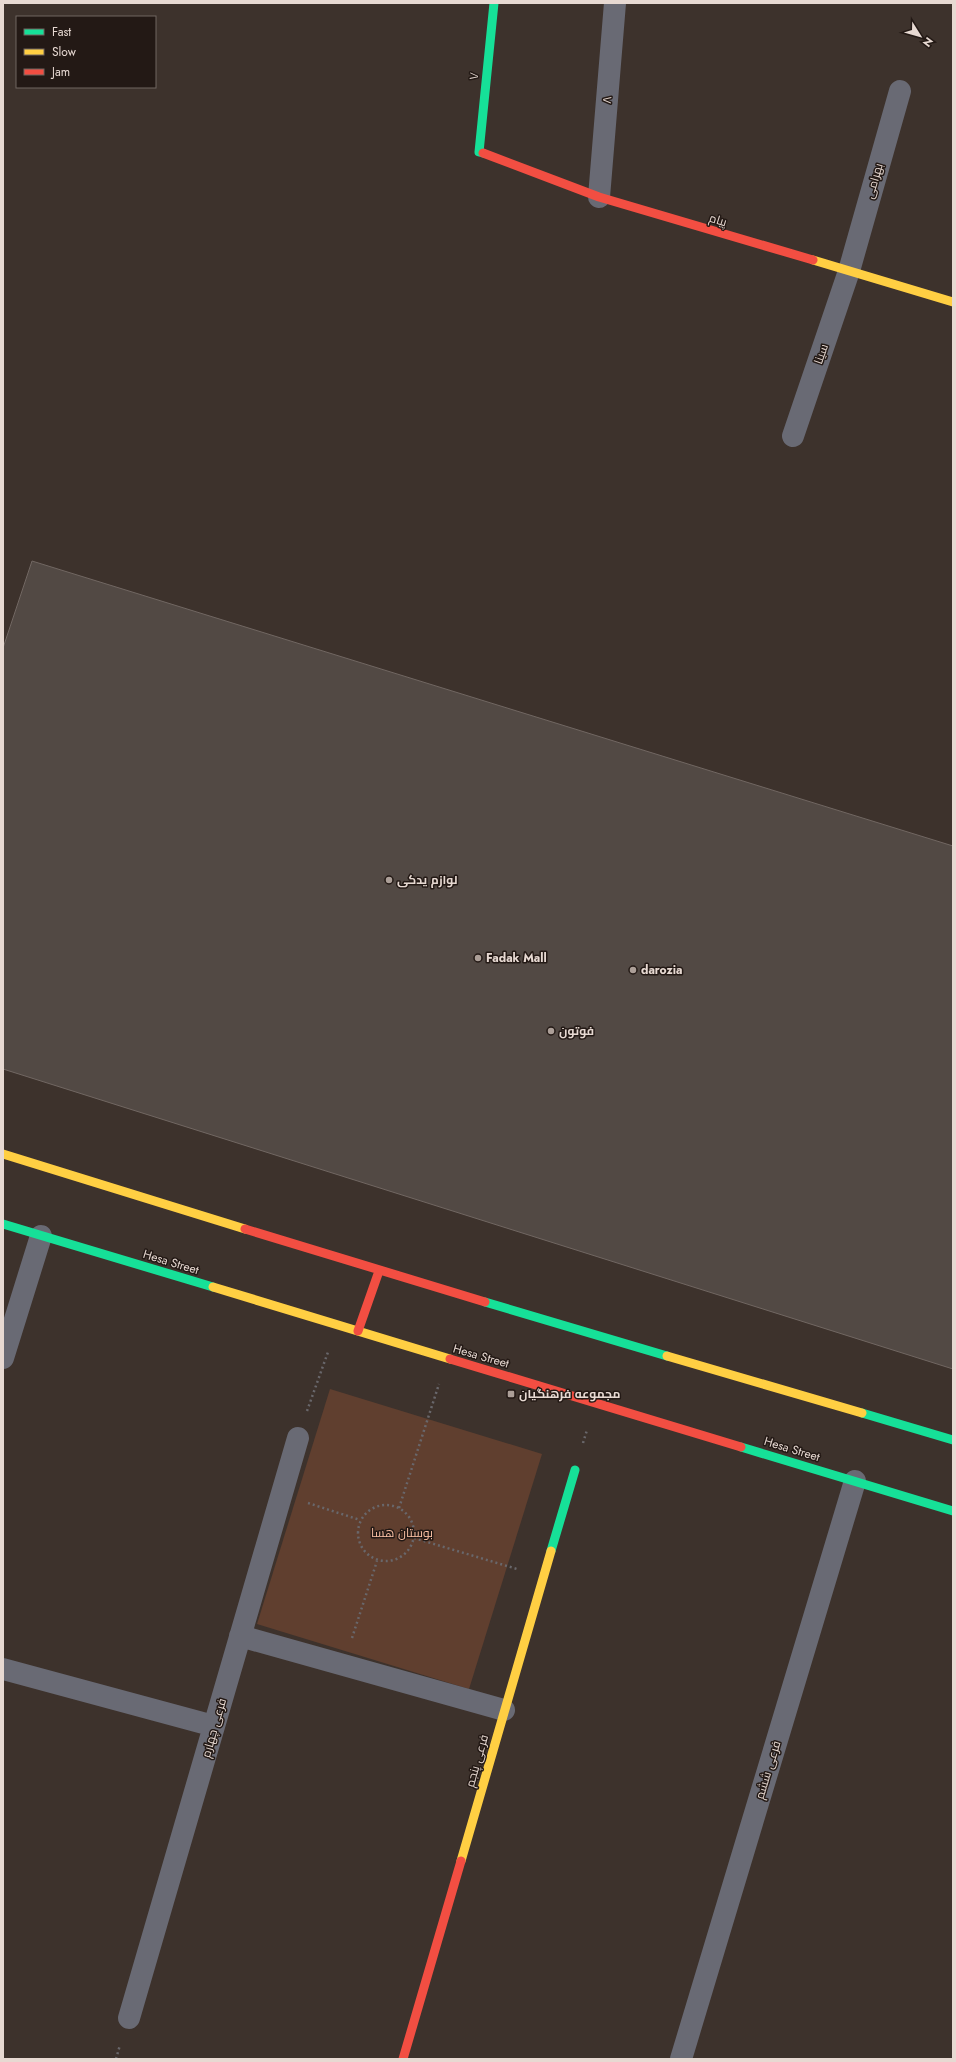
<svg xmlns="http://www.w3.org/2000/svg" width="956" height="2062" font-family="Jost,Cairo,sans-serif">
	<rect width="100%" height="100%" fill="#3d322c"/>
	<path fill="#603f2f" d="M330 1389 542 1454 469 1689 257 1624Z"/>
	<path fill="#524944" stroke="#716762" d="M32 561 953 846V1369L3 1069V648Z"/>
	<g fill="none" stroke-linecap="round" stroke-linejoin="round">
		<path stroke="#69676b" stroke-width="2.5" stroke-dasharray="2 3" stroke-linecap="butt" d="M307 1411 328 1352
			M583 1443 587 1430
			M308 1503 360 1520
			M358 1533a28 28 0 1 1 56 0a28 28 0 1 1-56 0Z
			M399 1508 439 1384
			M414 1538 517 1569
			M352 1638 377 1561
			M116 2059 120 2045"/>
		<path stroke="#696a74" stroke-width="22" d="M599 197 615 3
			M793 436 849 271 900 91
			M3 1358 41 1236
			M240 1636 504 1710
			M3 1669 214 1726
			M129 2018 298 1438
			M681 2059 855 1481"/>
		<path stroke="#16e098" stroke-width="9" d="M483 153 479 152 494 3
			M3 1224 213 1287
			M485 1302 667 1356
			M862 1413 953 1440
			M741 1447 953 1511
			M551 1551 575 1470"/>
		<path stroke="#ffcf43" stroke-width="9" d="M813 260 953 302
			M3 1154 245 1229
			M213 1287 450 1359
			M667 1356 862 1413
			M461 1861 551 1551"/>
		<path stroke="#f24e42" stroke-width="9" d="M483 153 599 197 813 260
			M245 1229 485 1302
			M358 1331 379 1271
			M450 1359 741 1447
			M403 2059 461 1861"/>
	</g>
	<g fill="#ac9f98" stroke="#231915" stroke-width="1.5">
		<circle cx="389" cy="880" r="4"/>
		<circle cx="478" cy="958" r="4"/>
		<circle cx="633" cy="970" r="4"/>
		<circle cx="551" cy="1031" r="4"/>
		<rect x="507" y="1390" width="8" height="8" rx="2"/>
	</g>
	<g text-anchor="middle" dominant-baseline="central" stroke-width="3" stroke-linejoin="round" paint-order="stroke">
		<g font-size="12" fill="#e7d9d2" stroke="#231915">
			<text transform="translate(474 76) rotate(-84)">۷</text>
			<text transform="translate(607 100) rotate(-85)">۸</text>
			<text transform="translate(874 181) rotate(-74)">بهرامی</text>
			<text transform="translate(718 220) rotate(17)">پیام</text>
			<text transform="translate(821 354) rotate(-71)">سینا</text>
			<text transform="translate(171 1262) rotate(17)">Hesa Street</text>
			<text transform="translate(481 1356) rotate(16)">Hesa Street</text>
			<text transform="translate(792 1449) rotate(17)">Hesa Street</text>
			<text transform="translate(214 1728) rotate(-74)">فرعی چهارم</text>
			<text transform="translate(477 1761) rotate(-74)">فرعی پنجم</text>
			<text transform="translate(768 1770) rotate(-73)">فرعی ششم</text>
		</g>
		<g font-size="12" font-weight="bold" fill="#e7d9d2" stroke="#231915" text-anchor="start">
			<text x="397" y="880">لوازم یدکی</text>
			<text x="486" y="958">Fadak Mall</text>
			<text x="641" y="970">darozia</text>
			<text x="559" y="1031">فوتون</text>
			<text x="519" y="1394">مجموعه فرهنگیان</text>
		</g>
		<g font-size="12" fill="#fec3a7" stroke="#231915">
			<text x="402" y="1533">بوستان هسا</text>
		</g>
	</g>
	<rect width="956" height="2062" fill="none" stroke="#e7d9d2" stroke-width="8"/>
	<rect x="16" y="16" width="140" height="72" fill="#231915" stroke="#716661"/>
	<rect x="24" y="29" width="20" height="6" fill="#16e098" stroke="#716661"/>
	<text x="52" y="36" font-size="12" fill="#e7d9d2">Fast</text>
	<rect x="24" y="49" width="20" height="6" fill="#ffcf43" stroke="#716661"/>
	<text x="52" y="56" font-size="12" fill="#e7d9d2">Slow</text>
	<rect x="24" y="69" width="20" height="6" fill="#f24e42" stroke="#716661"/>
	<text x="52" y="76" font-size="12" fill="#e7d9d2">Jam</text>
	<g transform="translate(920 36) rotate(127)" stroke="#231915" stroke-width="3" paint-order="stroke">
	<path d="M0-3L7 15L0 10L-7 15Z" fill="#e7d9d2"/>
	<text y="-6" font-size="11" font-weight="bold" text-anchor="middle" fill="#e7d9d2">N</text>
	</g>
</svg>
